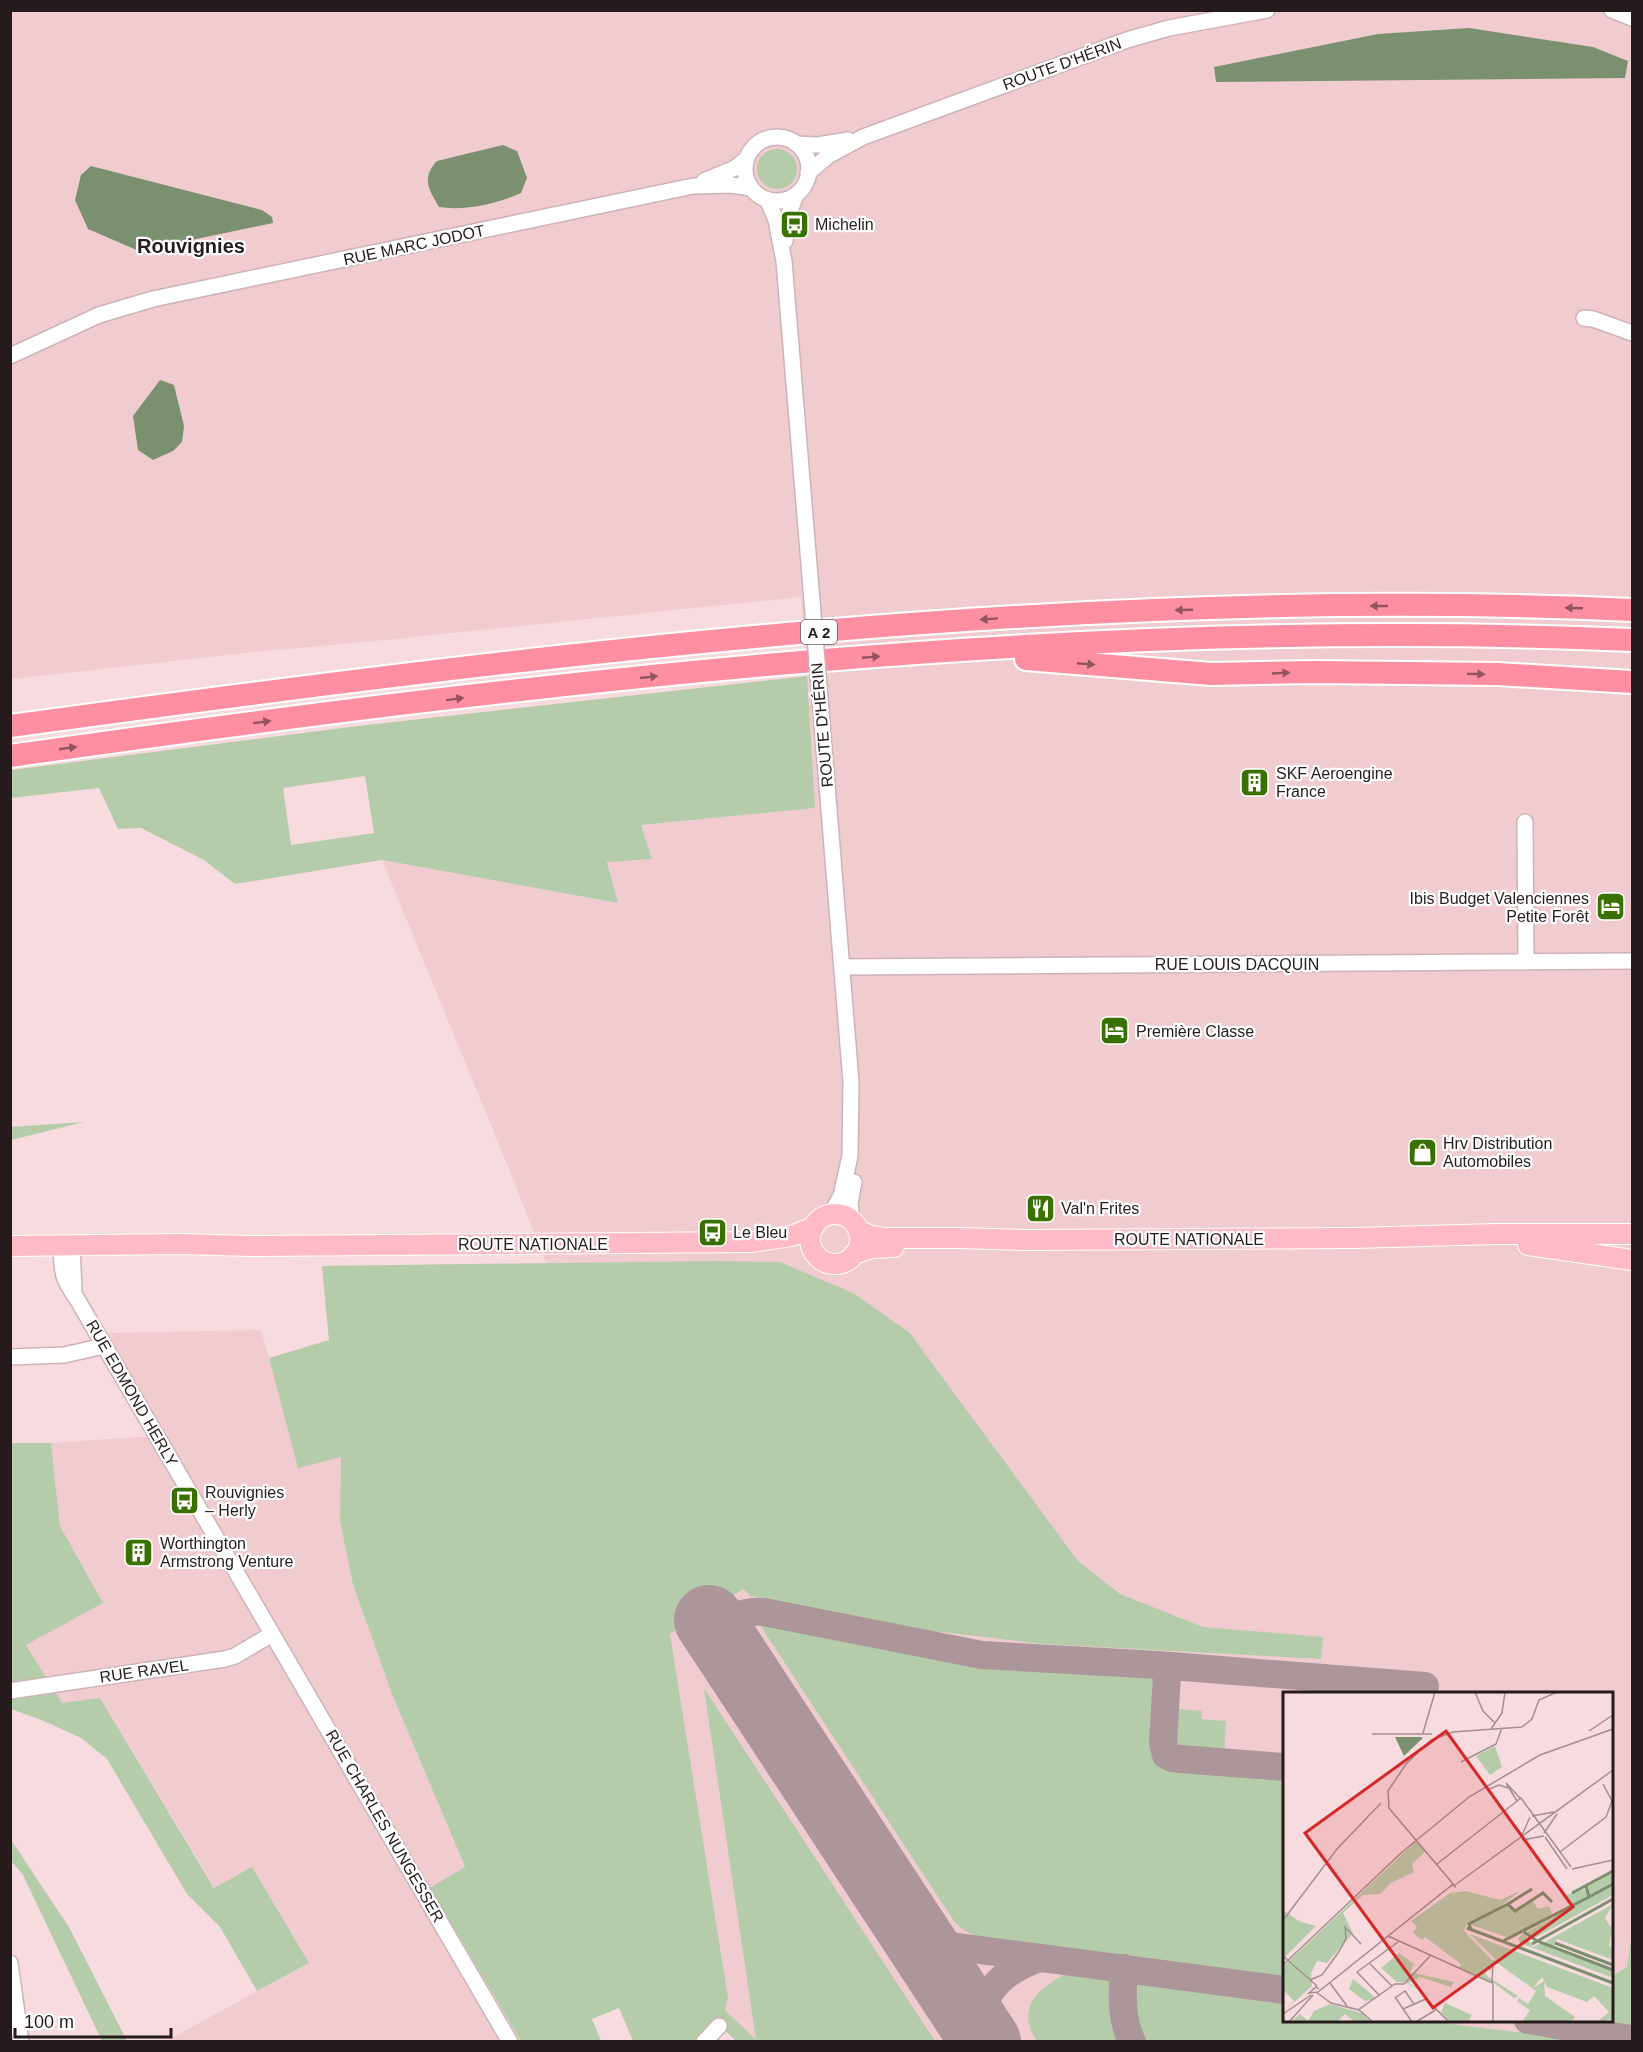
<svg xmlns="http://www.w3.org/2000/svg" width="1643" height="2052" font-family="Helvetica,sans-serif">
	<rect width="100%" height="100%" fill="#f7dbdf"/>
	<path fill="#f0ccd0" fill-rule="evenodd" d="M10 11H1632V2041L756 2042 724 2011 697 2041H633L620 2008 340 1521 353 1585 392 1694 465 1868 430 1888 521 2041H166L309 1963 215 1888 100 1698 62 1704 26 1644 103 1603 60 1526 51 1443 167 1435 107 1333 261 1330 269 1358 329 1340 322 1266 546 1263 509 1169 382 860 617 903 607 861 641 825 815 808 801 597 385 640 253 652 11 679ZM1284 1694H1612V2020H1284Z"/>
	<path fill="#b5ccaa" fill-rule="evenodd" d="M757 169a20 20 0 1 1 40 0a20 20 0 1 1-40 0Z
		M807 676 815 808 641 825 652 859 607 862 618 903 382 860 235 884 204 860 141 828 118 829 99 788 11 798V770L358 726ZM365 776 374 833 291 845 283 788Z
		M84 1122 11 1140V1127Z
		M717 1261 780 1262 853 1293 909 1332 1078 1561 1120 1594 1203 1627 1323 1637 1321 1659 1043 1644 925 1630 751 1596 743 1589 670 1634 728 1998 725 2010 756 2040 704 1688 935 2041H736L715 2021 697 2041H633L619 2008 592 2019 601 2041H521L430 1888 465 1867 392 1694 353 1585 340 1521 341 1457 298 1468 269 1358 329 1340 322 1266Z
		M11 1443H51L60 1526 103 1603 26 1645 62 1703 100 1698 214 1888 252 1867 309 1963 257 1991 220 1927 187 1894 107 1759 81 1738 44 1721 11 1709Z
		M756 1619H764L981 1661 1142 1671C1152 1672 1159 1675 1163 1685L1158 1748 1160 1755 1166 1762 1284 1772V1977L990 1940C975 1937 964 1932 954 1921Z
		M1171 1708 1202 1711V1719L1226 1721 1224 1758 1187 1754 1169 1737Z
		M10 1838 70 1929 127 2041H102L23 1875 11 1861Z
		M1632 1933V2032L1618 2029 1608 2021 1612 2020V1976L1627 1967Z
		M1064 1975 1112 1980 1115 1983 1120 2033 1124 2041H1037C1016 2010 1036 1989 1064 1975Z
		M1129 1982 1284 2002V2020L1426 2021 1590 2041H1139L1133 2027Z"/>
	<path fill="#7a906e" d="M1469 28 1593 47 1628 61 1625 78 1216 82 1214 67 1378 34Z
		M503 145 517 151 527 178 521 193C497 204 465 211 439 207 429 190 421 178 437 161Z
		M91 166 262 210 272 217 273 223 139 251 88 229 75 200 81 175Z
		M160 380 174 385 184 426 182 442 173 451 153 460 138 450 133 416Z"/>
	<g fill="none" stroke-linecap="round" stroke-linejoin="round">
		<path stroke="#ac969a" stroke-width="28" d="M735 1658C725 1627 728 1610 764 1612L982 1655 1158 1665 1164 1669 1167 1675 1163 1743 1166 1755 1172 1758 1180 1759 1284 1767
			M1158 1665 1425 1686
			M911 1925 925 1938 942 1945 1284 1990
			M1124 1968C1122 1993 1121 2019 1132 2042
			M1528 2020C1563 2025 1597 2035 1632 2039
			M989 2042C987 2036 985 2029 984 2023 978 1989 1011 1968 1039 1958"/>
		<path stroke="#ac969a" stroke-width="70" d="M709 1620 986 2042"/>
		<defs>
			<path id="minor" d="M1612 10 1632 18
				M745 169a32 32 0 1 1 64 0a32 32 0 1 1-64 0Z
				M796 144 818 145 848 140
				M808 173 828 156 863 137 1127 40 1169 28 1267 10
				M704 181 735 168 746 159
				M767 199 776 220 784 261 812 601
				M785 241 788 216 796 195
				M1584 318 1593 319 1632 333
				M10 356 99 315 153 299 693 186 731 185 751 188
				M820 698 851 1082 850 1156 841 1196 830 1215
				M1525 822 1526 962
				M842 967 1632 961
				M852 1221 850 1203 854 1182
				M61 1245C62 1271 61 1277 77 1299L510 2042
				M72 1245 74 1290
				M10 1357 64 1355 104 1346
				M10 1691 225 1659 235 1656 272 1634
				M10 1963 21 2042
				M704 2042 719 2026"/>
			<path id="major" d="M810 1239a25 25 0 1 1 50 0a25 25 0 1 1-50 0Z
				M858 1230 871 1236 884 1238H959L1025 1240 1353 1238 1497 1234H1632
				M1528 1245 1632 1260
				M10 1246 182 1244 250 1246 752 1242 791 1236 814 1227
				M854 1254 872 1248 894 1247"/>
			<path id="highway" d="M1026 659 1211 674 1314 672 1497 674 1632 682
				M10 726C547 653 1090 585 1632 610
				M10 756C546 680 1090 616 1632 640"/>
		</defs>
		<use href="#minor" stroke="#ceb3b6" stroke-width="18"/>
		<use href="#major" stroke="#fff" stroke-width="22"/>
		<use href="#highway" stroke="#fff" stroke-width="26"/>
		<use href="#minor" stroke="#fff" stroke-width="15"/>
		<use href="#major" stroke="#febbc7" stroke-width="20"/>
		<use href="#highway" stroke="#fe8ea1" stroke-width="22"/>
		<defs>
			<path id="minor-bridge" d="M812 601 820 698"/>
		</defs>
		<use href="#minor-bridge" stroke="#ceb3b6" stroke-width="18" stroke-linecap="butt"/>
		<use href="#minor-bridge" stroke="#fff" stroke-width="15"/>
	</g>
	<defs><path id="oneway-solid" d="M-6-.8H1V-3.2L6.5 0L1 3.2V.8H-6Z" transform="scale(1.5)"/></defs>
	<g fill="#92545f">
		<use href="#oneway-solid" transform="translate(1379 606) rotate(180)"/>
		<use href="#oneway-solid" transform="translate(1574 608) rotate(-178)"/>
		<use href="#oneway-solid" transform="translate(1184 610) rotate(178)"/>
		<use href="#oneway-solid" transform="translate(989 619) rotate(176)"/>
		<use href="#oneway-solid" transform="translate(871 657) rotate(-5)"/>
		<use href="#oneway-solid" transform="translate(1086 664) rotate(5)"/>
		<use href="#oneway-solid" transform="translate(1281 673) rotate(-3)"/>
		<use href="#oneway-solid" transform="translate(1476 674) rotate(1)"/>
		<use href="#oneway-solid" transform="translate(649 677) rotate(-6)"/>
		<use href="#oneway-solid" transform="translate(455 699) rotate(-7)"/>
		<use href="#oneway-solid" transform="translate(262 722) rotate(-7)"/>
		<use href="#oneway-solid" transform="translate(68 748) rotate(-8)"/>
	</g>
	<defs>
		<symbol id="bus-square" viewBox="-11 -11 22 22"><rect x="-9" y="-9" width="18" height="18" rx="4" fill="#397100" stroke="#fff"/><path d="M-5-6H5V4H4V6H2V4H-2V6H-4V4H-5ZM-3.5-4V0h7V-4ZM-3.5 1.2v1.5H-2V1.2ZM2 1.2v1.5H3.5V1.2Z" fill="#fff"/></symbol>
		<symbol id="building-square" viewBox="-11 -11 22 22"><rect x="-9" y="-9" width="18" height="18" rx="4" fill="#397100" stroke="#fff"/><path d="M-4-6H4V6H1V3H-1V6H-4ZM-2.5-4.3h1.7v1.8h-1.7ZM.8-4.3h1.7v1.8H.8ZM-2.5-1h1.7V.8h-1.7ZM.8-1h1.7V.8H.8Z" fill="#fff"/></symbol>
		<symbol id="hotel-square" viewBox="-11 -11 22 22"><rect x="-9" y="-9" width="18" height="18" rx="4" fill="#397100" stroke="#fff"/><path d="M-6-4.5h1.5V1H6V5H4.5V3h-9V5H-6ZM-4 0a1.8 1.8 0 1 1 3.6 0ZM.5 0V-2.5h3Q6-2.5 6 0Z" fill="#fff"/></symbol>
		<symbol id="shop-square" viewBox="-11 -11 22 22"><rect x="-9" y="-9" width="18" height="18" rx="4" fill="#397100" stroke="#fff"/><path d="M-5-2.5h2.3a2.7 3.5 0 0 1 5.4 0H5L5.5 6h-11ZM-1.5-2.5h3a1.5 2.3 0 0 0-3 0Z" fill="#fff"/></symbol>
		<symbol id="restaurant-square" viewBox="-11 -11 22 22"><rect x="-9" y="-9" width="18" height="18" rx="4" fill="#397100" stroke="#fff"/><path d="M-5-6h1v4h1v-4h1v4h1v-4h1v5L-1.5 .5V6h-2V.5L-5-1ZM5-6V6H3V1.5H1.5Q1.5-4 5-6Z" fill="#fff"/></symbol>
	</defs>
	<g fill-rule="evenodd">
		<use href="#bus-square" x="778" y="208" width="33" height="33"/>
		<use href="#building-square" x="1238" y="766" width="33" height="33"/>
		<use href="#hotel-square" x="1594" y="890" width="33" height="33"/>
		<use href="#hotel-square" x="1098" y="1014" width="33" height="33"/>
		<use href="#shop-square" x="1406" y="1136" width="33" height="33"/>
		<use href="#restaurant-square" x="1024" y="1192" width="33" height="33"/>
		<use href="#bus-square" x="696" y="1216" width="33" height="33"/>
		<use href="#bus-square" x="168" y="1484" width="33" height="33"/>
		<use href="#building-square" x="122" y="1536" width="33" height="33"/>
	</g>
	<g text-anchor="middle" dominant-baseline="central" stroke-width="4.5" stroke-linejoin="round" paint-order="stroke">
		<rect fill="#fff" stroke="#665f61" stroke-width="1.5" x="801" y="620" width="36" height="24" rx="4.5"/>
		<g font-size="15" font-weight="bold" fill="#251b1d">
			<text x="819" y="632">A 2</text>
		</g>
		<g font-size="16" fill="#251b1d" stroke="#fff">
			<text transform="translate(1062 64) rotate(-20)">ROUTE D'HÉRIN</text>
			<text transform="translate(414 245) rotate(-12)">RUE MARC JODOT</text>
			<text transform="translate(822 725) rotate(-95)">ROUTE D'HÉRIN</text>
			<text x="1237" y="964">RUE LOUIS DACQUIN</text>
			<text x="1189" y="1239">ROUTE NATIONALE</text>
			<text x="533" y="1244">ROUTE NATIONALE</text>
			<text transform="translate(132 1393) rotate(60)">RUE EDMOND HERLY</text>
			<text transform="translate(144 1671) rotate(-8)">RUE RAVEL</text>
			<text transform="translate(385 1826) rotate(60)">RUE CHARLES NUNGESSER</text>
		</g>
		<g font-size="16" fill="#251b1d" stroke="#fff" text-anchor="start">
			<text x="815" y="224">Michelin</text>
			<text x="1276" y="773">SKF Aeroengine<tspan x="1276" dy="18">France</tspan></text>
			<text x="1589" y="898" text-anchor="end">Ibis Budget Valenciennes<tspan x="1589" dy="18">Petite Forêt</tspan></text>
			<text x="1136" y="1031">Première Classe</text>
			<text x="1443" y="1143">Hrv Distribution<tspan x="1443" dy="18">Automobiles</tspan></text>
			<text x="1061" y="1208">Val'n Frites</text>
			<text x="733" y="1232">Le Bleu</text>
			<text x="205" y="1492">Rouvignies<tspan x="205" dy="18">– Herly</tspan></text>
			<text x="160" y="1543">Worthington<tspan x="160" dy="18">Armstrong Venture</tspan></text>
		</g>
		<g font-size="20" font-weight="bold" fill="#251b1d" stroke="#fff">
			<text x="191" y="246">Rouvignies</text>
		</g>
	</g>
	<g transform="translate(1283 1692)">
		<rect width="330" height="330" fill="#f7dbdf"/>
		<path d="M212 54 219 75 207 83 193 64ZM133 149 142 160 129 172 131 180 108 191 97 202 80 203 60 221 70 241 44 271 34 269 28 281 29 294 0 320 11 309 0 298V275ZM330 180V191L307 203 304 195ZM330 193V203L250 247 242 241ZM301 197 305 204 287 214 281 204 277 205ZM183 199 217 208 237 199 214 217 185 231 181 239 209 268H213L187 242 330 296V327L314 330 326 320 311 304 304 310 264 295 259 285 250 296 261 289 262 304 292 325 288 330H239L247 318 234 309 236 306 245 312 253 299 213 270H209L208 279 200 275 204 284 235 304 231 306 211 291 176 276 178 272 142 245 139 248 130 241 134 235 128 229 167 201ZM249 208 255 217 266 214 269 222 226 246 188 233 225 213 231 219ZM330 212 322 226 329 237 326 254 330 256V268L274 247 270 255 260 251ZM0 218 16 229 33 234 0 267ZM241 241 250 255 258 251 330 279V286L237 251 235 246ZM116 261 131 272 127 280 171 290 168 295 137 285 125 291 161 311 121 290H114L98 276ZM70 287 85 299 93 307 82 309 66 297ZM162 311 189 323 185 330H167L158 320ZM47 312 78 321 88 330H72L62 322 54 330H8L17 322 25 329 31 319Z" fill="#b5ccaa"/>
		<path d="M112 45H138L140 46 121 64Z" fill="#7a906e"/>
		<path fill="none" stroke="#7a906e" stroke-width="3" d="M289 201 330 179M306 205 330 192M225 212 249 197M184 236 330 291M188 237 186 232 225 212 232 219 260 201 269 210M241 240 254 249 330 278M220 249 306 205 303 194M272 251 330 273M249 252 330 207"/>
		<path fill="none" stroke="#a38e91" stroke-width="1.5" d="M192 0 200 19 212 31M208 37 219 21 222 0M306 39 330 23M140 41 152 0M89 42H149M178 70 213 52 219 36M206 97 216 93 225 96M234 109 223 91 237 106M105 115 171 193M106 115 105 99 123 72 148 48 170 40 239 35 249 27 256 8 274 0M249 124 271 120M261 141 274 122M239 143 247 125M262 145 284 177M239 148 261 144M277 160 323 125 329 109 320 92M154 172 238 106 288 175M289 177 330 168M172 193 330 78M1 227 54 157 98 111M105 244 207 290M0 264 34 294M87 272 109 294M0 273 118 161 186 105 257 63 330 37M27 288 39 283 55 261 63 247 62 235 78 252M207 290 210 291V330M209 290 210 270M47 291 64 314M36 297 33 295 26 301 35 300 169 193 173 195M33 300 48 311 76 318 90 330M97 304 74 280 115 250M112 305 129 330M112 306 122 299 131 312M120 317 143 307 166 330M75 318 112 292H121L147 264M0 322 28 303M6 330 30 303M133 330 154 317"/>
		<path fill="#d62828" fill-opacity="0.15" stroke="#d62828" stroke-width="3" d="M163 39 290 215 150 316 22 141Z"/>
		<rect width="330" height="330" fill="none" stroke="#251b1d" stroke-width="3"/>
	</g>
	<rect width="1643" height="2052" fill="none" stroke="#251b1d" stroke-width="24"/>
	<path d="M15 2028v9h156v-9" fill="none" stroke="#251b1d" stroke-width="3"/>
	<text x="24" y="2028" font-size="18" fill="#251b1d" stroke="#ffffff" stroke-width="4.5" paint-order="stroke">100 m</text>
</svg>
